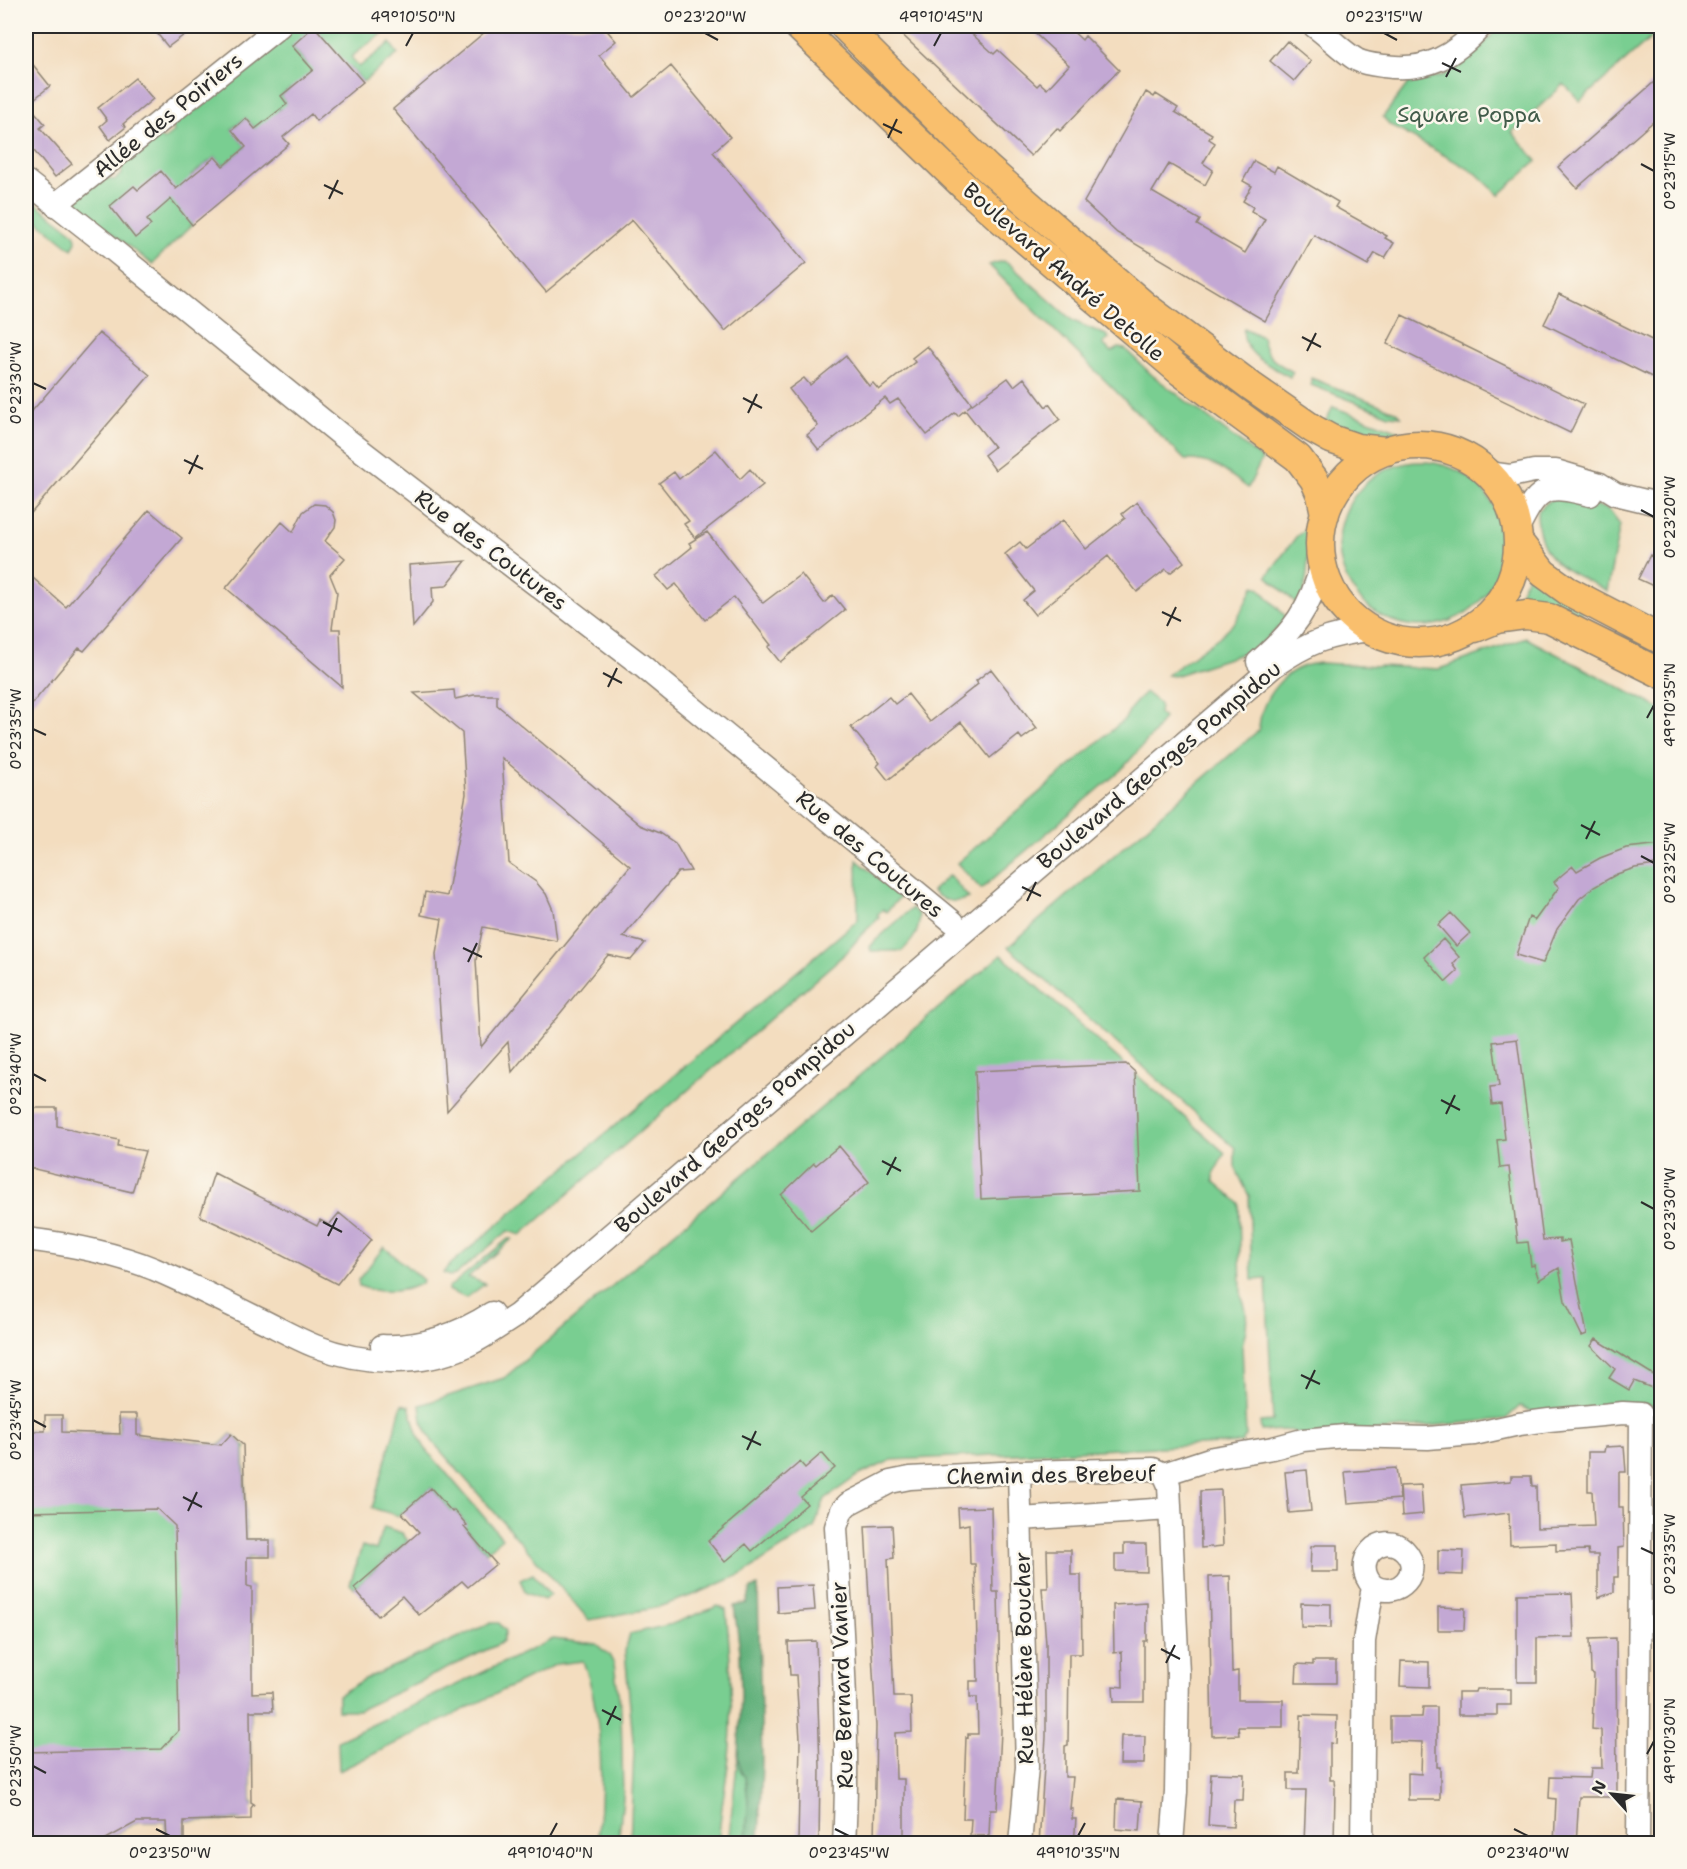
<svg xmlns="http://www.w3.org/2000/svg" width="1687" height="1869" font-family="'Shantell Sans',sans-serif">
	<rect width="100%" height="100%" fill="#fbf7ec"/>
	<filter id="ink" filterUnits="userSpaceOnUse"><feTurbulence type="fractalNoise" baseFrequency=".0167" numOctaves="2"/><feDisplacementMap in="SourceGraphic" scale="12" xChannelSelector="R" yChannelSelector="G"/><feConvolveMatrix kernelMatrix="1 2 1 2 8 2 1 2 1" color-interpolation-filters="sRGB"/></filter>
	<filter id="wash" filterUnits="userSpaceOnUse"><feTurbulence type="fractalNoise" baseFrequency=".008" numOctaves="4" result="noise"/><feDisplacementMap in="SourceGraphic" scale="24" xChannelSelector="R" yChannelSelector="G"/><feGaussianBlur stdDeviation="1.35" result="paint"/><feColorMatrix in="noise" values="0 0 0 0 0 0 0 0 0 0 0 0 0 0 0 0 0 1.4 0 .05"/><feComposite in="paint" operator="in"/></filter>
	<g filter="url(#wash)">
		<rect width="100%" height="100%" fill="#f3ddbf"/>
		<path fill="#79ce91" stroke="#527c5e" stroke-width="1.5" d="M296 26H382L386 31 351 57 359 67 390 43 398 54 363 82 349 66 336 76 292 46 307 64 309 63 325 80 290 89 281 96 291 109 285 115 280 109 260 135 246 118 232 129 246 147 223 166 215 157 191 176 192 225 152 264 72 203 104 178 114 180 122 174 121 164 157 135 163 140 174 132 172 123 191 107 197 110 206 103 205 96Z
			M1499 26H1662L1661 29 1580 101 1564 84 1512 132 1537 161 1499 195 1476 173 1390 125 1383 117 1409 82C1421 80 1435 79 1446 74 1464 66 1488 41 1499 26Z
			M26 196 73 232C78 239 76 243 72 249L26 212Z
			M1002 261 1008 263 1073 321 1106 335 1109 338 1103 344 1111 352 1118 348 1125 349 1152 375 1262 459 1248 488C1226 472 1214 459 1185 460L989 265Z
			M1244 328 1262 337C1265 357 1276 363 1293 372L1290 377C1272 367 1239 353 1244 328Z
			M1311 378 1395 411 1401 416 1389 415 1311 385Z
			M1333 407 1399 431 1393 435 1356 437 1324 424Z
			M1339 544a82 82 0 1 1 164 0a82 82 0 1 1-164 0Z
			M1553 497 1566 498 1608 509 1620 525 1607 591C1566 569 1538 564 1537 512Z
			M1304 530 1307 531C1309 561 1308 578 1300 607L1267 576 1296 537Z
			M1528 575 1582 611 1577 620 1515 603Z
			M1254 586 1259 588 1286 617 1285 621C1272 634 1261 646 1244 653L1174 676 1167 675 1219 637 1236 621Z
			M1526 638 1661 709V1410L1648 1405 1539 1415 1520 1406 1506 1419 1307 1437 1289 1430 1261 1431 1260 1422 1273 1421 1266 1279 1252 1280 1249 1196 1235 1167V1148L1008 947 1259 730C1260 697 1286 665 1320 663L1439 669Z
			M1145 692 1160 704 1159 714 1164 718 1154 733 1121 770 981 889 957 863 1125 719 1130 709Z
			M857 860 900 897 886 912 883 909 877 915 879 918 862 934 846 953 521 1235 508 1231 455 1275 449 1276 443 1273 451 1264 858 920Z
			M949 875 969 898C955 904 942 901 932 891Z
			M912 908 919 915C920 932 913 940 902 951H871L870 947 875 941Z
			M1001 955 1225 1153 1214 1173V1181L1239 1203 1241 1296C1249 1311 1247 1330 1242 1345L1246 1436 1241 1443 892 1460 857 1476 825 1499 814 1528 742 1574 696 1594 655 1608 589 1620 432 1441 422 1421 420 1405 504 1378Z
			M508 1239H512L468 1277 485 1284 466 1298 448 1290V1288Z
			M384 1247 423 1280 422 1283C403 1293 380 1294 359 1286L358 1280Z
			M402 1404 409 1406 417 1433 425 1448 502 1538 486 1552 464 1527 466 1524 455 1510 452 1512 431 1488 399 1516 372 1508Z
			M119 1414H137V1435L220 1445 231 1434 246 1447 244 1450 246 1540H270V1557L247 1558V1585L252 1587V1665H249L250 1693 272 1692 273 1711H250L251 1801 254 1804 240 1820 184 1821V1843H167L166 1822H137L102 1841V1843L26 1844V1431H45V1415H62V1432L119 1434Z
			M384 1527 402 1533 408 1541 354 1588 350 1584 362 1546 376 1550Z
			M533 1574 550 1595 544 1600 526 1593 520 1580Z
			M718 1606 726 1610C731 1659 734 1708 729 1757 726 1786 719 1814 719 1843H630L634 1751 625 1651 630 1634 672 1624Z
			M491 1623H499L506 1631 503 1641 499 1644 359 1710H338V1695L365 1679Z
			M553 1639 596 1644 609 1655 614 1664 621 1712 622 1751 623 1798 618 1843H597C603 1784 604 1718 583 1661L557 1664 339 1771 338 1741Z
			M738 1756C740 1765 744 1772 746 1779 751 1800 747 1823 746 1843L728 1844Z"/>
		<path fill="#62b17b" stroke="#466e53" stroke-width="1.5" d="M758 1586 762 1762 759 1843 746 1844 748 1801 745 1777 741 1772 738 1756 741 1695 740 1651 734 1606 747 1603 751 1588Z"/>
		<g id="blocks">
			<path fill="#c3a8d4" fill-rule="evenodd" d="M151 26H196L168 47Z
				M314 26 363 82 316 121 311 114 283 137 289 144 192 225 171 199 147 220 151 225 135 238 110 206 134 186 138 190 161 171 176 189 215 157 223 166 246 147 232 130 246 118 255 129 287 104 281 96 313 70 292 46Z
				M492 26H603L616 41 599 55 634 97 671 66 730 137 713 152 806 263 725 331 632 220 546 292 393 109Z
				M893 26H963L994 54 998 50 1037 86 1040 83 1047 89 1069 65 1027 26H1067L1082 40 1085 36 1119 70 1060 131 1057 128 1031 156Z
				M1287 41 1311 61 1294 81 1270 61Z
				M26 56 50 86 28 104 45 124 40 128 72 164 55 177 26 141Z
				M1662 75V114L1577 188 1558 167Z
				M135 78 153 99 123 124 126 127 110 140 100 126 107 120 98 108Z
				M1146 92 1154 97 1156 94 1178 108 1175 112 1212 134 1209 139 1215 143 1203 163 1213 170 1205 185 1169 164 1152 192 1200 220 1197 225 1245 253 1265 219 1251 211 1253 207 1243 201 1252 186 1243 181 1254 161 1274 172 1277 166 1338 202 1335 207 1387 236 1385 238 1394 243 1385 258 1375 253 1368 265 1314 235 1265 321 1117 233 1084 202Z
				M1559 294 1662 345V382L1544 324Z
				M1402 315 1584 404 1570 433 1387 344Z
				M99 333 150 375 26 519V418Z
				M927 346 972 404 967 408 1008 378 1014 386 1024 378 1046 407 1049 404 1060 419 995 470 984 455 994 447 965 410 958 416 955 413 927 435 898 399 890 404 885 398 819 450 807 435 818 426 789 389 804 378 810 385 846 356 869 386 873 383 879 390 915 362 912 358Z
				M716 450 740 479 750 469 763 485 695 538 684 524 689 521 659 483 674 472 679 479Z
				M1137 502 1184 562 1170 573 1166 569 1137 592 1108 556 1035 615 1023 600 1034 591 1005 554 1020 542 1026 549 1063 520 1086 549 1125 518 1122 514Z
				M314 504 325 505 333 512 336 520 335 527 325 541 345 558 330 575 337 592 332 629H340L342 687 226 588 282 522 293 532 303 512Z
				M149 510 182 538 84 651 79 648 26 711V572L66 607Z
				M707 532 763 603 801 574 824 603 833 595 845 610 780 662 768 647 771 645 734 597 705 620 676 584 668 590 656 576 692 547 689 543Z
				M1650 555 1662 561V590L1638 579Z
				M466 561 446 586 432 587 433 602 413 627 409 565Z
				M991 669 1037 728 1022 739 1019 735 990 758 961 722 888 780 877 766 880 763 851 727 889 697 895 704 908 694 930 722 978 684 976 681Z
				M454 690 455 699 474 695H497V705L640 825 660 833 675 843 691 871 678 872 623 937 645 943 631 960 608 955 512 1072 508 1042 447 1111 436 954 442 919 421 915 425 892 447 896 466 794 462 733 414 693ZM502 758 630 866 481 1047 476 960 483 927 557 941 553 910 546 894 536 882 509 863Z
				M1662 844V864L1635 868 1617 874 1594 887 1579 899 1557 929 1543 963 1516 955 1529 917 1535 920 1559 887 1554 882 1563 874 1573 866 1577 871 1600 858 1626 848Z
				M1451 913 1470 933 1456 946 1438 925Z
				M1443 939 1459 957 1453 964 1458 971 1446 982 1424 957Z
				M1517 1039 1543 1240 1560 1239V1242L1569 1240 1587 1334 1582 1336 1565 1301 1559 1268 1539 1280 1534 1265 1531 1266 1528 1242 1518 1243 1509 1167 1500 1168 1497 1140 1505 1139 1501 1104 1492 1105 1490 1087 1499 1086 1493 1042Z
				M1126 1064 1135 1072 1140 1191 981 1199 975 1071Z
				M26 1108H57V1126L71 1129V1130L119 1140 118 1146 145 1151 132 1192 26 1167Z
				M839 1146 869 1182 811 1231 781 1195 814 1163 816 1165Z
				M214 1173 317 1226 320 1220 329 1225 339 1213 372 1240 337 1284 248 1238 200 1216Z
				M1596 1339 1662 1380V1392L1634 1381 1629 1390 1609 1378 1615 1369 1591 1346Z
				M119 1414H137V1435L221 1445 231 1434 243 1445 246 1540H270V1557H247V1586L252 1587V1693L272 1692 273 1711H250L251 1802 254 1804 251 1808V1819L184 1821V1843H167L166 1822H137L97 1844H26V1752L161 1749 179 1730 175 1526 157 1509 26 1512V1431H45V1415H62V1432L120 1434Z
				M1624 1446 1626 1472H1619V1507H1623L1624 1547 1618 1548V1577H1614V1592L1598 1598V1555H1589L1588 1550 1556 1551V1543L1510 1545 1509 1513 1465 1518 1461 1485 1511 1481V1476H1531L1532 1486H1536L1537 1528 1594 1526 1592 1491H1588V1452H1604L1605 1447Z
				M822 1453 835 1468 801 1497 807 1504 752 1551 746 1544 725 1562 708 1541 800 1462 805 1468Z
				M1396 1468 1400 1499 1348 1503 1345 1472Z
				M1307 1470 1311 1511 1289 1513 1285 1472Z
				M1421 1485 1423 1514 1402 1516 1400 1486Z
				M431 1488 452 1512 454 1510 467 1525 464 1527 496 1564 468 1587 462 1581 419 1615 402 1596 378 1616 354 1588 419 1532 402 1513Z
				M1221 1490 1223 1546 1201 1548 1200 1491Z
				M991 1507 993 1592H998L1001 1731 997 1810H990L989 1836 970 1835 971 1819H963L966 1737 968 1738V1734H978L977 1697H970V1681H978L975 1564H970L969 1524 959 1526 958 1508Z
				M892 1525 894 1558 888 1559 894 1697H911L912 1732 895 1733 896 1779H904V1844H874L876 1726 865 1526Z
				M1124 1544H1146L1147 1572 1115 1571V1554H1124Z
				M1315 1545H1338V1572H1310L1311 1547Z
				M1047 1550H1071V1575H1081L1082 1654H1069L1068 1745 1065 1746V1777H1073L1070 1809H1073L1072 1819H1076L1074 1844H1039L1046 1737V1644L1042 1588H1048Z
				M1438 1550 1464 1551 1463 1575 1438 1574Z
				M1230 1576 1232 1672 1238 1671V1700H1283V1727H1238L1239 1735 1212 1736 1209 1577Z
				M813 1585 815 1610 778 1613 777 1587Z
				M1572 1593 1574 1637 1537 1638V1682H1517V1594Z
				M1147 1603V1641H1144V1702H1114L1113 1686 1123 1687 1122 1652 1114 1653 1113 1605Z
				M1301 1603 1331 1604V1628L1301 1627Z
				M1438 1607 1465 1608 1464 1630H1438Z
				M1616 1638 1617 1797H1579L1576 1844H1554L1556 1799 1549 1798 1550 1777 1590 1778 1591 1768H1602L1601 1730 1592 1729 1594 1674 1591 1673 1590 1639Z
				M816 1641 820 1767 819 1844H798L800 1739 796 1675H790L788 1642Z
				M1313 1661H1336V1683H1296L1297 1664 1313 1665Z
				M1401 1661 1429 1662V1687L1400 1686Z
				M1476 1689H1511V1705H1497V1715H1458V1692H1475Z
				M1423 1707H1437V1767H1440V1800H1408V1773L1421 1774 1422 1742 1390 1741V1717H1422Z
				M1301 1715 1337 1716 1336 1744 1330 1743V1780H1334L1335 1789 1334 1844H1304L1306 1790H1288V1773H1299Z
				M1121 1736H1145L1144 1764H1120Z
				M1211 1773 1244 1774 1243 1800H1234L1233 1827 1208 1825Z
				M1117 1799 1142 1801 1140 1831 1116 1829Z"/>
		</g>
	</g>
	<g filter="url(#ink)">
		<use href="#blocks" fill-opacity="0" stroke="#8f8475" stroke-width="1.5"/>
		<g fill="none" stroke-linecap="round" stroke-linejoin="round">
			<defs>
				<path id="minor" d="M1314 26C1328 36 1342 51 1357 60 1365 64 1376 65 1384 66 1426 72 1455 56 1481 26
					M26 181 96 236 341 435 641 665 953 922
					M55 205 280 26
					M1488 473 1510 476 1534 471H1556L1600 484 1616 494 1662 505
					M1517 530C1538 488 1543 483 1590 495
					M1258 662C1292 633 1311 608 1322 563
					M26 1239C68 1244 114 1253 154 1269 189 1284 223 1301 257 1318 276 1327 295 1338 315 1346 362 1364 419 1368 466 1346 484 1338 500 1326 517 1315L1274 666C1309 642 1328 635 1369 630
					M382 1346C420 1348 460 1334 492 1313
					M1019 1472 1027 1767 1020 1844
					M1164 1474 1169 1485 1178 1673 1176 1792 1172 1844
					M1021 1519 1169 1509
					M844 1844C850 1738 842 1633 836 1527L842 1510 848 1504 890 1482 910 1478 1019 1472 1153 1469 1164 1474 1213 1458 1273 1448 1303 1440 1345 1436 1428 1438 1474 1434 1519 1424 1549 1420 1623 1413 1641 1414 1638 1844
					M1362 1844 1364 1641 1373 1586C1349 1561 1382 1529 1404 1550 1425 1571 1398 1601 1373 1586"/>
				<path id="major" d="M798 26 965 187 1001 219 1181 372 1298 458 1314 479 1321 495 1325 514
					M844 26 987 168 1146 307 1251 386 1313 429 1331 439 1357 448 1387 451
					M1320 544a99 99 0 1 1 198 0a99 99 0 1 1-198 0Z
					M1518 541 1543 573 1568 591 1662 640
					M1475 628 1497 619 1526 615 1549 618 1662 674"/>
			</defs>
			<use href="#minor" stroke="#8f8475" stroke-width="25"/>
			<use href="#major" stroke="#8f8475" stroke-width="31"/>
			<use href="#minor" stroke="#fff" stroke-width="22"/>
			<use href="#major" stroke="#f9bf6d" stroke-width="28"/>
		</g>
	</g>
	<path fill="none" stroke="#2b2b2b" stroke-width="2" d="M705 33 718 40M1384 33 1397 40M406 46 413 33M934 46 941 33M1442 63 1461 72M1446 77 1456 58M883 124 902 133M888 138 897 119M1641 164 1654 171M324 185 343 194M329 199 338 180M1302 337 1321 347M1307 351 1316 333M33 383 46 389M743 398 762 408M748 413 757 394M184 460 203 469M189 474 198 455M1641 510 1654 517M1162 612 1181 621M1167 626 1176 607M603 673 622 683M608 687 617 668M1647 718 1654 705M33 729 46 735M1581 825 1600 835M1586 839 1595 821M1641 856 1654 863M1022 887 1041 896M1027 901 1036 882M463 948 482 957M468 962 477 943M33 1074 46 1081M1441 1100 1460 1110M1446 1114 1455 1095M882 1161 901 1171M887 1175 896 1157M1641 1202 1654 1209M323 1222 342 1232M328 1236 337 1218M1301 1375 1320 1384M1306 1389 1315 1370M33 1420 46 1427M742 1436 761 1445M747 1450 756 1431M183 1497 202 1507M188 1511 197 1492M1641 1548 1654 1554M1161 1649 1180 1659M1166 1663 1175 1645M602 1710 621 1720M607 1725 616 1706M1647 1754 1654 1741M33 1766 46 1773M156 1829 170 1836M835 1829 849 1836M1514 1829 1528 1836M550 1836 557 1823M1078 1836 1085 1823"/>
	<g text-anchor="middle" dominant-baseline="central" stroke-width="5" stroke-linejoin="round" paint-order="stroke">
		<g font-size="22" fill="#425c4a" stroke="#fbf7ec">
			<text x="1469" y="114">Square Poppa</text>
		</g>
		<g font-size="22" fill="#2b2b2b" stroke="#fbf7ec">
			<text transform="translate(168 115) rotate(-39)">Allée des Poiriers</text>
			<text transform="translate(1064 272) rotate(41)">Boulevard André Detolle</text>
			<text transform="translate(491 550) rotate(37)">Rue des Coutures</text>
			<text transform="translate(1159 765) rotate(-40)">Boulevard Georges Pompidou</text>
			<text transform="translate(870 854) rotate(40)">Rue des Coutures</text>
			<text transform="translate(735 1127) rotate(-41)">Boulevard Georges Pompidou</text>
			<text transform="translate(1051 1475) rotate(-1)">Chemin des Brebeuf</text>
			<text transform="translate(1024 1658) rotate(-91)">Rue Hélène Boucher</text>
			<text transform="translate(842 1685) rotate(-92)">Rue Bernard Vanier</text>
		</g>
	</g>
	<rect width="1687" height="1869" fill="none" stroke="#fbf7ec" stroke-width="66"/>
	<g transform="translate(1612 1794) rotate(297)" stroke="#fbf7ec" stroke-width="4.5" paint-order="stroke">
	<path d="M0-4.5L10 22L0 15L-10 22Z" fill="#2b2b2b"/>
	<text y="-9" font-size="16" font-weight="bold" text-anchor="middle" fill="#2b2b2b">N</text>
	</g>
	<rect x="33" y="33" width="1621" height="1803" fill="none" stroke="#2b2b2b" stroke-width="2"/>
	<g font-size="15" text-anchor="middle" fill="#2b2b2b">
		<text x="413" y="22">49°10'50"N</text>
		<text x="705" y="22">0°23'20"W</text>
		<text x="941" y="22">49°10'45"N</text>
		<text x="1384" y="22">0°23'15"W</text>
		<text transform="translate(1670 171) rotate(-90)" y="5">0°23'15"W</text>
		<text transform="translate(16 383) rotate(-90)" y="5">0°23'30"W</text>
		<text transform="translate(1670 517) rotate(-90)" y="5">0°23'20"W</text>
		<text transform="translate(1670 705) rotate(-90)" y="5">49°10'35"N</text>
		<text transform="translate(16 729) rotate(-90)" y="5">0°23'35"W</text>
		<text transform="translate(1670 863) rotate(-90)" y="5">0°23'25"W</text>
		<text transform="translate(16 1074) rotate(-90)" y="5">0°23'40"W</text>
		<text transform="translate(1670 1209) rotate(-90)" y="5">0°23'30"W</text>
		<text transform="translate(16 1420) rotate(-90)" y="5">0°23'45"W</text>
		<text transform="translate(1670 1554) rotate(-90)" y="5">0°23'35"W</text>
		<text transform="translate(1670 1741) rotate(-90)" y="5">49°10'30"N</text>
		<text transform="translate(16 1766) rotate(-90)" y="5">0°23'50"W</text>
		<text x="170" y="1858">0°23'50"W</text>
		<text x="550" y="1858">49°10'40"N</text>
		<text x="849" y="1858">0°23'45"W</text>
		<text x="1078" y="1858">49°10'35"N</text>
		<text x="1528" y="1858">0°23'40"W</text>
	</g>
</svg>
